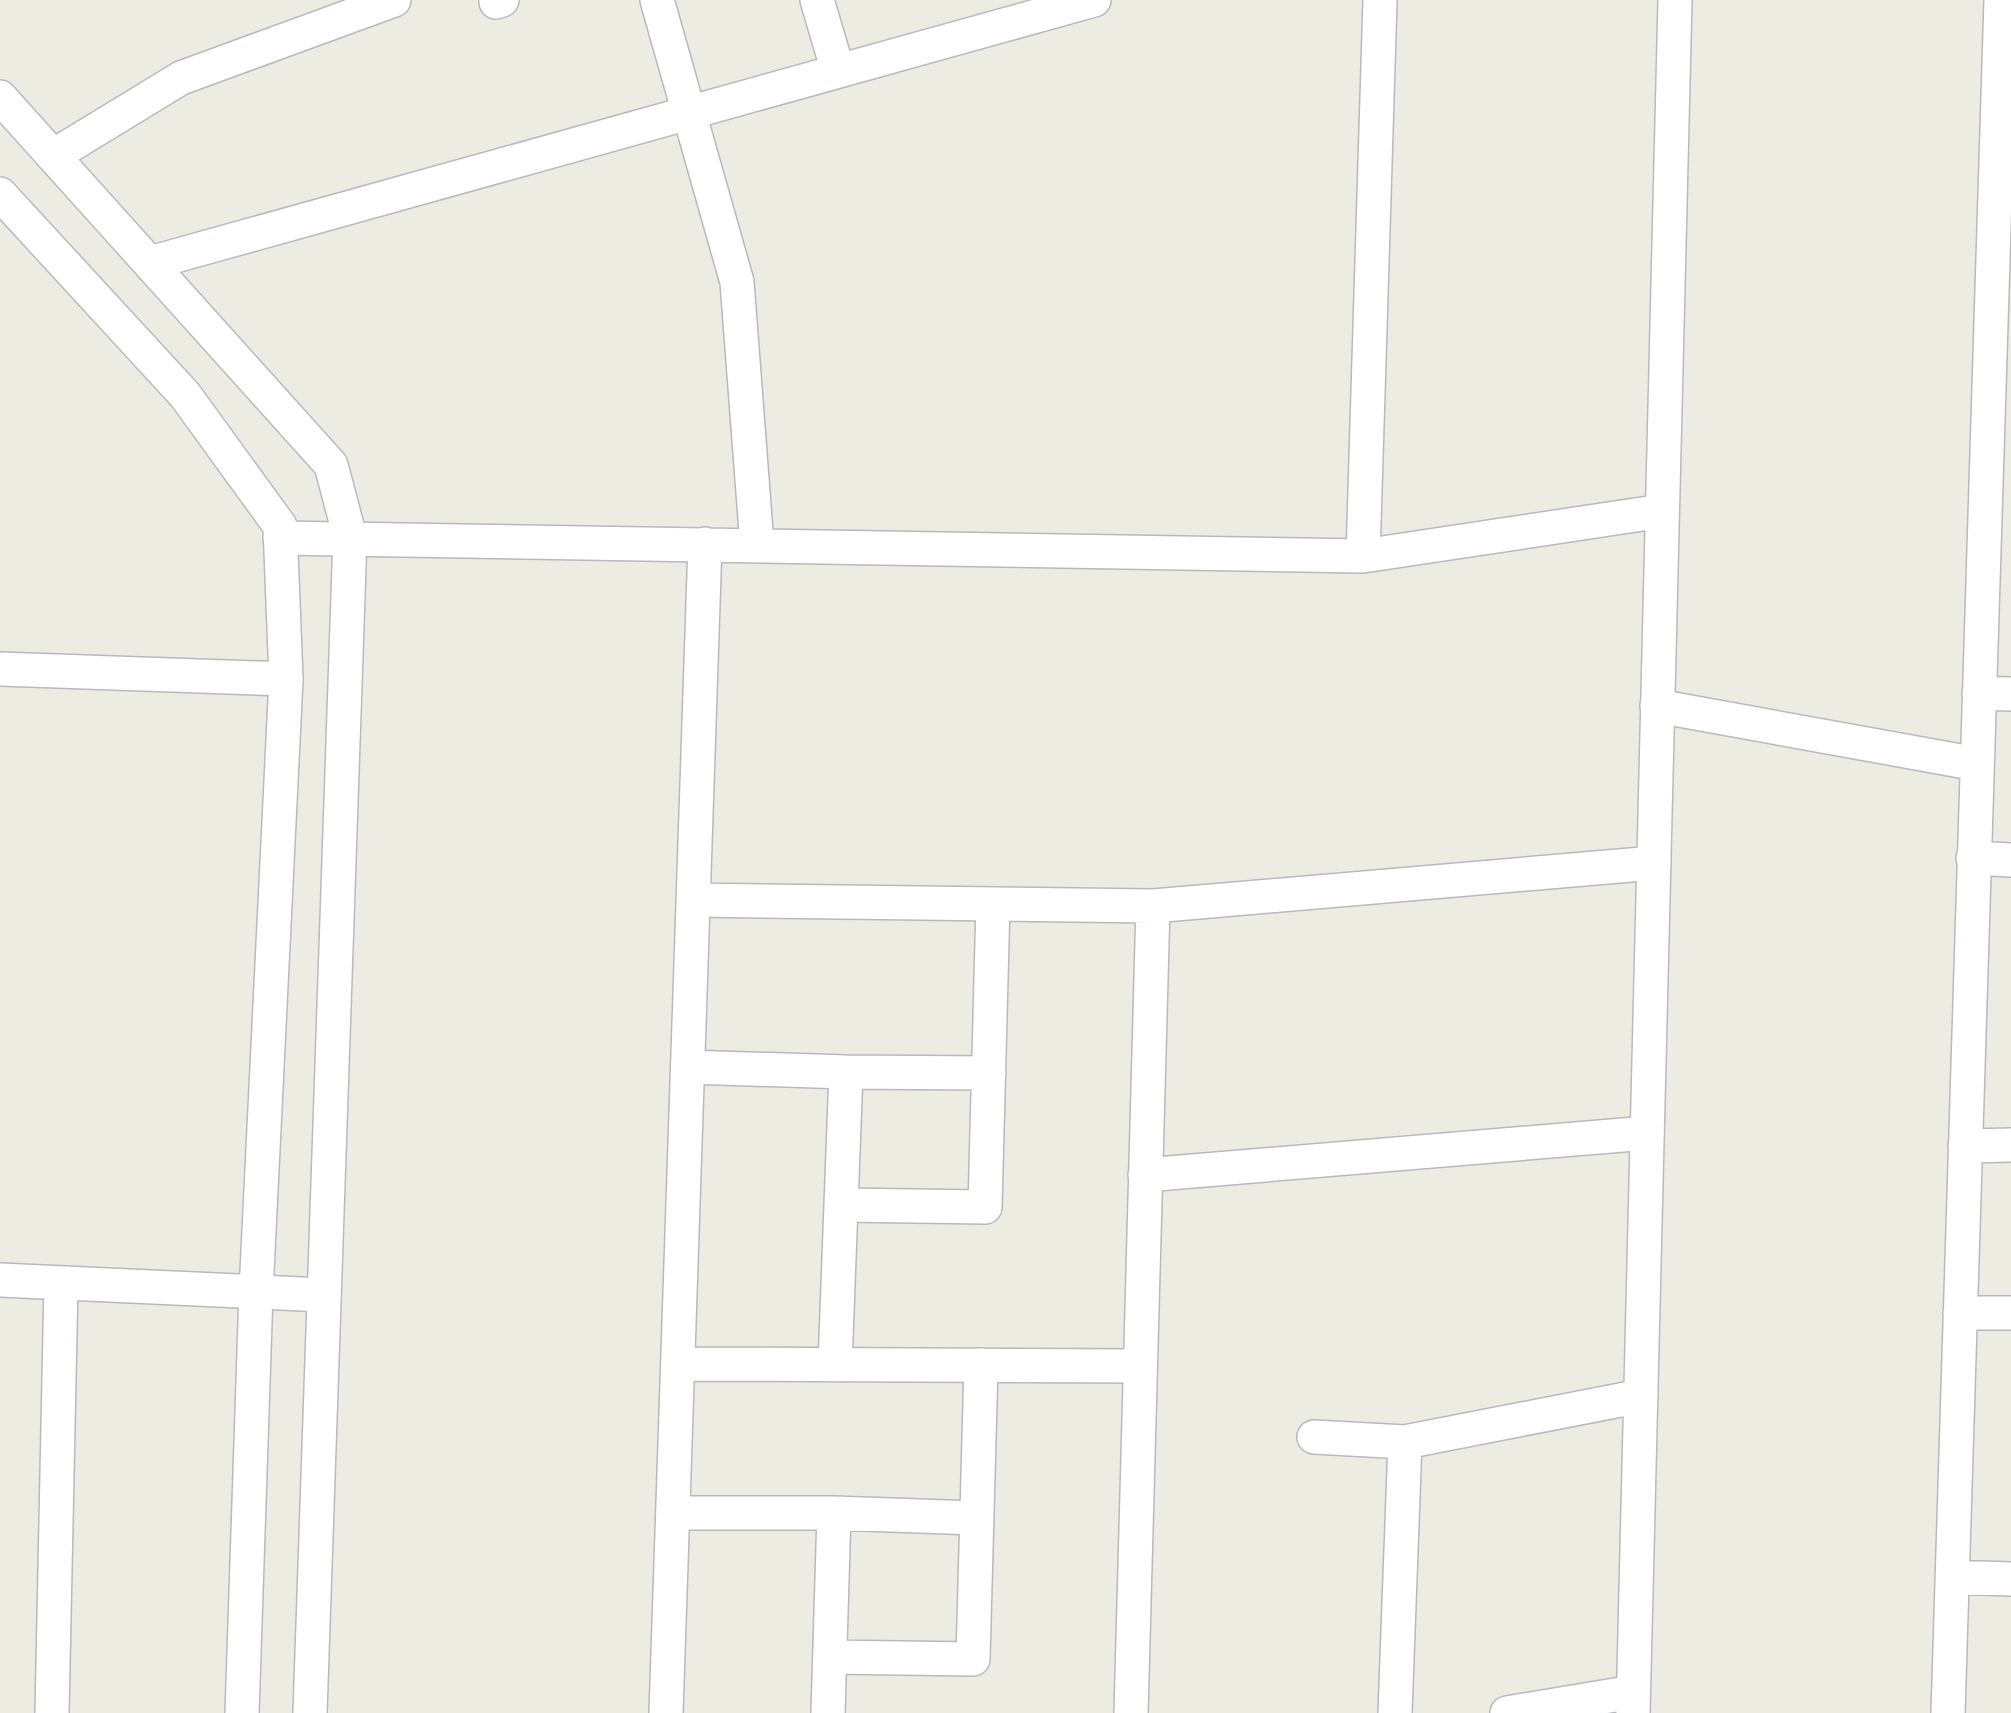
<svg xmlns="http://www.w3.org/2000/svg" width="2011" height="1713" font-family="'IBM Plex Sans',sans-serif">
	<rect width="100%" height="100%" fill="#edece2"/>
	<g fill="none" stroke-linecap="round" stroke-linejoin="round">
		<defs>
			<path id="street" d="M496 0V2L502 0
				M657 0 737 282 757 545
				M817 0 838 71
				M53 156 181 78 394 0
				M150 263 1094 0
				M280 538 1363 556 1662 511
				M1363 556 1380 0
				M0 669 286 679
				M1979 693 2011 694
				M1657 706 1977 764
				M1973 858 2011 860
				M693 900 1153 906 1654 863
				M688 1067 846 1072 989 1073
				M1965 1146 2011 1145
				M1145 1175 1647 1133
				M842 1205 985 1207 993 904
				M0 1280 324 1295
				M1960 1313H2011
				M678 1364 1140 1366
				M835 1365 846 1072
				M1314 1437 1405 1442 1641 1396
				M673 1513H834
				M1953 1577 2011 1579
				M830 1657 973 1659 981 1365
				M52 1713 61 1283
				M666 1713 705 544
				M828 1713 834 1513 976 1518
				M1131 1713 1153 906
				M1395 1713 1405 1442
				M1507 1713 1633 1692
				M1948 1713 2001 0"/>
			<path id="secondary" d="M0 97 331 465 350 537 310 1713
				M0 194 185 395 280 526 286 679 256 1292 242 1713
				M1633 1713 1675 0"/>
		</defs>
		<use href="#street" stroke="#b7b9be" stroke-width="36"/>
		<use href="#secondary" stroke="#b7bac0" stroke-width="36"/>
		<use href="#street" stroke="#fff" stroke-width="33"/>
		<use href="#secondary" stroke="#fff" stroke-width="33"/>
	</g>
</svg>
